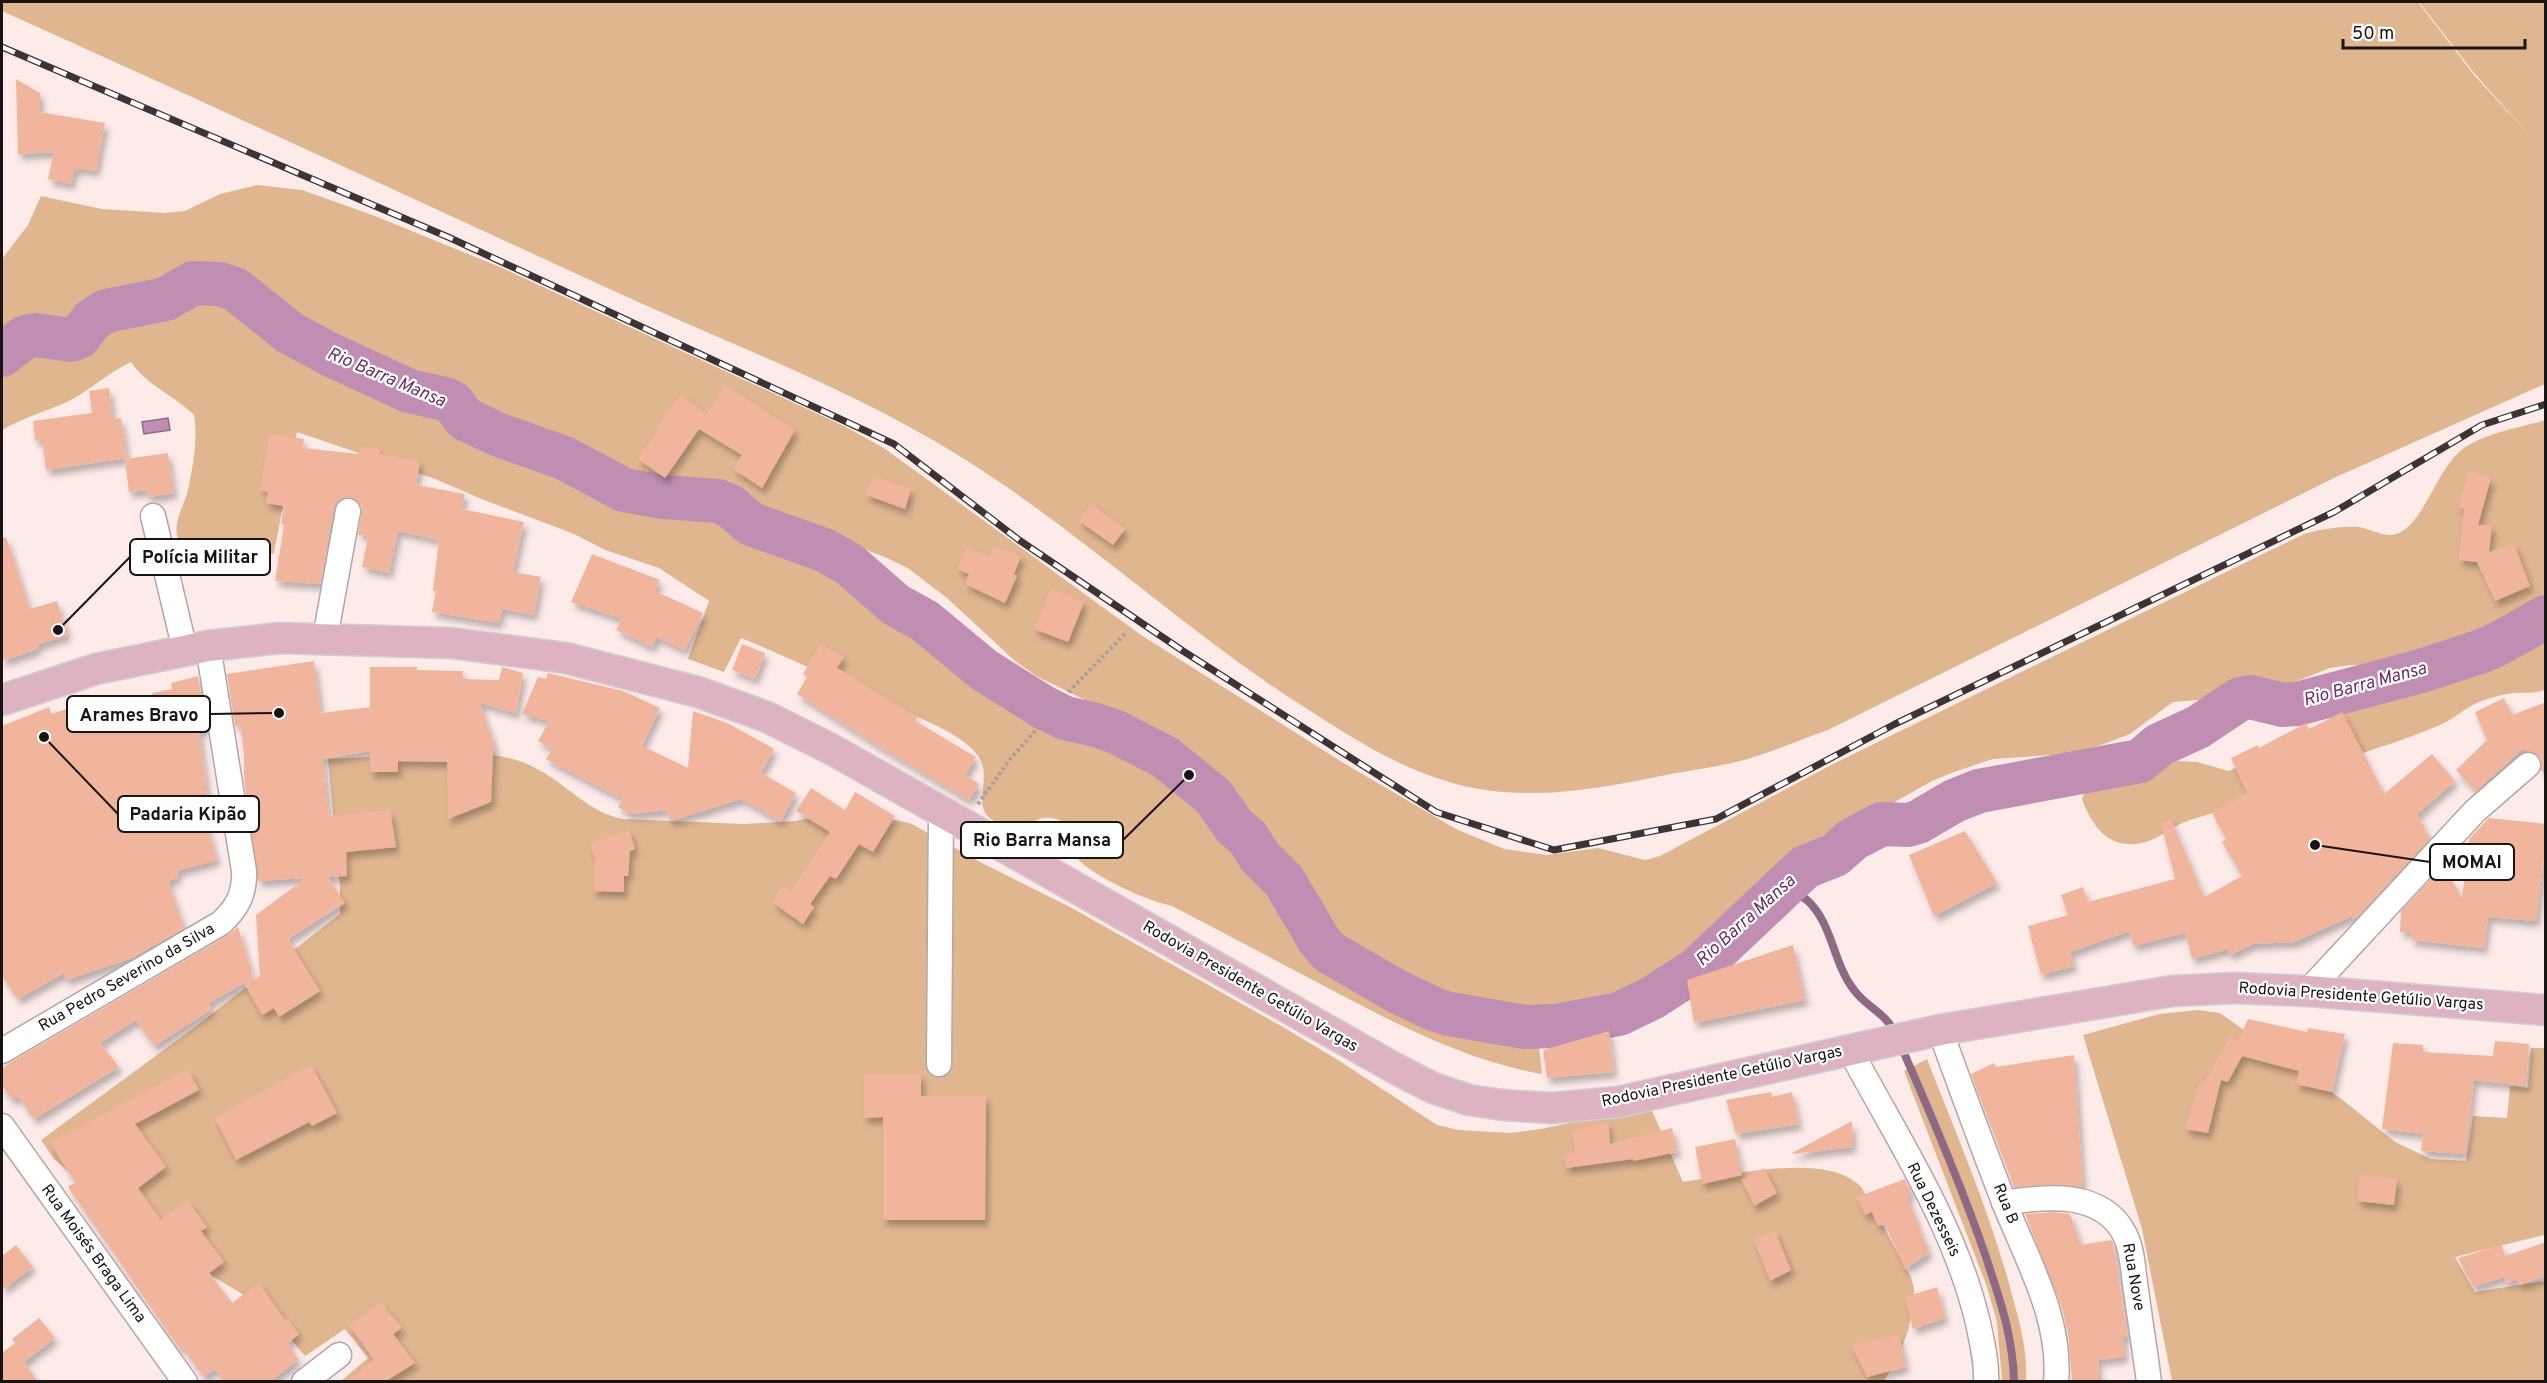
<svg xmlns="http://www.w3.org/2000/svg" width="2547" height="1383" font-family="Overpass,sans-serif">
	<defs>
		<filter id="shadow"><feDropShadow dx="3.5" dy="6" stdDeviation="3" flood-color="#0004"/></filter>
	</defs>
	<rect width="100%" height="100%" fill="#fdebea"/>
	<path fill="#e0b691" d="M2 2H2418L2474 75 2532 138 2474 73 2419 2H2545V384L2336 477 1828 730C1802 739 1777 750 1751 758 1725 766 1697 769 1671 774 1598 789 1522 804 1449 782 1397 767 1349 736 1304 707 1175 625 1064 515 931 439 830 381 721 340 616 292 411 198 207 103 2 11Z
		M257 185 302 190 375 216 500 267 844 426 884 448 1141 635 1342 762 1456 829 1504 849 1547 855 1598 848 1645 860 1660 856 1837 762 2304 534C2321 529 2341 526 2359 527 2372 529 2385 539 2399 533 2424 521 2436 473 2459 452 2481 433 2519 428 2545 420V603L2472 643 2424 660 2404 664 2351 665 2330 668 2285 686 2242 688 2224 698 2173 702 2130 734 2080 753 1993 759 1954 772 1932 781 1868 817 1838 838 1635 988 1609 1002 1585 1011 1553 1012 1516 1010 1444 995 1380 971 1357 958 1342 944 1323 921 1275 842 1214 773 1177 748 1154 740 1114 720 1083 699 1038 677 1015 661 947 598 909 569 887 558 804 526 726 488 689 485 663 489 644 487 580 452 533 440 498 427 481 420 454 393 441 386 415 384 403 376 389 363 301 322 254 289 219 271 195 269 176 273 155 296 95 304 74 321 43 322 25 329 2 347V259L28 225 41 196 102 209 166 213 185 211 220 194Z
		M200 295C216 300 235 303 249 313 261 322 268 338 282 348L489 439 558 465 635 500 667 507 686 505 709 507 749 538 826 574 862 596 920 635 988 689 1032 719 1060 733 1156 765 1171 776 1196 800 1220 828 1293 924 1331 968 1353 984 1392 1005 1424 1019 1468 1033 1510 1037H1534L1603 1029 1539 1046 1542 1074C1466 1061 1394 1023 1326 987 1275 960 1224 933 1172 906 1148 901 1087 875 1074 854 1068 844 1066 833 1063 822 1033 806 1027 843 991 819 970 804 996 774 975 752 955 730 914 716 887 704 838 681 790 658 741 638L724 672 688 659 709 601 659 568 605 550 574 534 484 500 435 479 297 432 274 553C254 563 236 562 215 557 202 554 180 551 177 535 174 520 185 503 188 490 193 467 198 438 194 415 174 395 147 386 131 362 108 373 89 391 67 402 45 412 22 418 2 430V367C23 351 50 360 73 347 83 341 89 331 97 323H122L143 315 167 314 178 309 193 296Z
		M2545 637V690C2534 694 2526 692 2514 693 2504 694 2489 698 2479 702 2465 708 2454 719 2440 725 2406 740 2371 749 2337 763 2290 782 2243 805 2193 819 2168 826 2156 846 2127 844 2103 843 2089 819 2082 799L2086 789 2099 781 2126 779 2178 761 2197 762 2229 771 2348 711 2396 694 2429 689 2465 666 2513 657Z
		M453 753C484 754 512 754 539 770 569 786 588 812 623 819L745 824 795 821 836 813 874 816 910 823 982 863 1070 907 1283 1027 1338 1060 1437 1125 1459 1130 1511 1133 1541 1129 1650 1106 1683 1182C1728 1176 1829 1150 1862 1188L1911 1277 1914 1288V1300L1908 1331 1896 1362 1884 1381H341L368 1358 345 1329 305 1356 272 1318 239 1292 175 1254 90 1191 54 1159 41 1140 195 1027 340 914V887L328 759Z
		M2198 1010 2220 1013 2344 1101 2395 1142 2431 1159 2466 1161 2473 1116 2507 1118 2510 1086 2528 1088 2531 1048H2545L2546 1223 2544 1235 2455 1257 2475 1292 2543 1281 2546 1287 2545 1381H2172L2142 1229 2083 1035 2159 1014Z
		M1927 1059C1957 1136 1990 1212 2011 1291 2019 1320 2028 1351 2026 1381H2002L1997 1322 1987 1287 1904 1071Z"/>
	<path fill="#c08eb3" stroke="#8e6983" stroke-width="1.5" d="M168 418 170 430 144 434 142 422Z"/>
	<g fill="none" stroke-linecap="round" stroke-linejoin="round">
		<path stroke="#8e6983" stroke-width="8" d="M1784 886C1793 891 1804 896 1811 904 1833 928 1834 965 1854 990 1866 1007 1886 1013 1895 1033
			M1900 1044C1931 1114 1961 1184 1986 1257 2000 1300 2013 1336 2014 1382"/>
		<path stroke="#c08eb3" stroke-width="44" d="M2 355 25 337 35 335 71 340 79 337 92 320 106 311 166 299 193 283 219 284 235 289 290 333 327 353 409 391 445 399 453 403 465 419 499 435 564 458 624 490 663 497 718 501 730 506 751 524 824 550 849 564 896 605 925 621 984 670 1043 707 1065 718 1096 725 1116 732 1165 757 1213 796 1234 826 1248 838 1259 856 1284 881 1319 940 1329 952 1398 992 1436 1010 1449 1014 1525 1027 1555 1026 1619 1014 1652 998 1697 969 1805 867 1835 855 1853 839 1882 824 1908 825 1918 822 1954 801 1979 791 2140 761 2159 745 2198 727 2240 699 2250 697 2283 705 2297 704 2421 671 2482 651 2498 644 2546 617"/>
	</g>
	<path fill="#f1b49d" filter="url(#shadow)" d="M16 79 40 93V112L105 123 96 171 78 168 77 171 74 170 71 184 48 179 54 152 18 154Z
		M725 385 795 430 762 488 733 469 742 455 699 429 665 478 638 459 658 430 654 431 681 395 707 414Z
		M109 388 113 419 121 418 127 458 46 470 42 440 35 441 33 421 92 413 89 391Z
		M269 433 304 439 303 448 358 454 359 447 380 449 379 454 420 461 416 485 465 494 462 509 524 522 513 572 541 577 534 615 502 609 499 623 432 612 436 591H433L439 540 398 531 389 573 362 567 368 536 358 535 362 507 357 500 350 497 343 498 334 508 320 584 275 581 284 525 281 524 284 506 266 503 268 492 260 490Z
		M168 453 174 493 148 497 147 490 129 492 125 459Z
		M2469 471 2491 478 2478 525H2492L2489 552 2514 544 2530 586 2495 601 2477 562 2459 560 2464 509 2458 507Z
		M873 476 911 489 905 509 866 495Z
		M1091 504 1125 529 1113 545 1079 521Z
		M6 537 30 609 57 601 68 635 37 645 38 649 2 661V538Z
		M994 546 1021 556 1014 574 1017 576 1005 603 965 584 969 574 957 569 967 547 990 557Z
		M592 554 660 580 655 591 703 613 685 650 656 637 652 647 616 630 622 619 571 602Z
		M1051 588 1084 602 1068 642 1034 629Z
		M742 644 765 653 755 679 732 670Z
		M820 644 844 657 837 668 917 717 915 721 976 757 965 775 979 784 969 800 874 743 797 694 807 677 803 674Z
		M314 661 321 713 370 707V667H417V670L463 671V679L499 680 502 667 523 673 516 713 480 703 496 750 493 751 491 802 448 819 447 762 398 761V772H370V751L323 759 329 816 390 810 396 847 346 852 347 876 328 877 345 903 288 939 320 991 279 1017 274 1008 262 1015 244 983 209 1003 212 1009 154 1046 136 1020 100 1043 119 1067 34 1119 18 1096 12 1100 2 1086V1068L11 1062 228 935 238 927 253 977 248 980 260 978 256 915 306 878 258 881 244 778V753L240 725 235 726 227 674Z
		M548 673 623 691 660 708 642 746 688 768 693 711 727 723 774 749 761 773 796 793 781 821 741 799 670 821 667 810 631 814 618 807 623 799 546 759 552 749 538 741 549 721 522 714 538 677 546 679Z
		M198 676 207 730 199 731 208 797 217 795 221 819H205L217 860 177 871 178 878 168 881 184 928 132 958 66 980 64 973 18 999 2 976V726L49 707 51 714 76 706 80 713 153 697 152 693 172 689 171 683Z
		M2504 698 2512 715 2546 702V775L2541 770 2542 762 2538 755 2522 749 2476 791 2456 770 2487 740 2475 712Z
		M2342 712 2384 794 2432 754 2455 781 2417 814 2430 838 2358 916 2353 919 2352 916 2294 942 2253 944 2230 955 2228 949 2192 959 2185 933 2133 946 2130 931 2070 952 2074 966 2041 975 2028 926 2068 915 2061 895 2083 887 2088 902 2175 879 2161 823 2171 819 2204 897 2242 876 2222 842 2226 839 2212 813 2247 793 2231 758 2258 745 2259 748 2306 723 2309 729Z
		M811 788 845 810 855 792 895 816 873 852 859 844 836 879 830 876 810 904 814 907 803 924 772 902 783 886 791 891 830 832 796 811Z
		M2489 818 2546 824V843L2536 921 2488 917 2484 948 2411 940 2412 932H2400L2401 911 2431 879 2452 880 2462 898 2469 839Z
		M629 830 635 849 630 851 628 876H624V892L593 891 595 858 590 844Z
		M1965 831 1997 883 1934 916 1909 855Z
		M1793 945 1805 1000 1694 1023 1687 980Z
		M2248 1019 2307 1032 2308 1028 2345 1034 2332 1092 2296 1084 2299 1071 2242 1056 2228 1082 2221 1080 2208 1133 2185 1129 2199 1085 2202 1086 2230 1037 2238 1041Z
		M1609 1031 1614 1072 1547 1078 1543 1050Z
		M2495 1041 2529 1044 2526 1086 2474 1080 2465 1154 2421 1151 2423 1134 2382 1129 2393 1043 2423 1045V1052L2493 1056Z
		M2074 1055 2083 1188 2054 1184 2014 1187 1971 1074 1994 1063 1996 1067Z
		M311 1065 337 1113 312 1126 309 1122 236 1160 215 1118Z
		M188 1069 199 1090 135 1124 166 1167 138 1188 161 1220 187 1200 207 1227 201 1231 224 1262 209 1273 232 1303 259 1283 285 1320 287 1319 299 1334 288 1343 298 1360 269 1382H224L215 1369 204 1377 182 1347 179 1348 68 1187 75 1182 50 1143Z
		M864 1074H921V1096H986L985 1220H883V1117L864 1118Z
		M1771 1092 1772 1097 1792 1092 1799 1124 1736 1134 1726 1100Z
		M1852 1121 1853 1147 1793 1154 1792 1153Z
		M1608 1122 1610 1144 1672 1128 1677 1152 1633 1161V1159L1566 1168 1564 1155 1574 1153 1572 1130Z
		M1735 1139 1742 1175 1702 1184 1695 1147Z
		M1764 1168 1777 1193 1754 1206 1742 1180Z
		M2360 1175 2397 1179 2394 1205 2357 1201Z
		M1905 1179 1912 1193 1907 1196 1929 1253 1905 1269 1885 1224 1878 1226 1872 1212 1865 1215 1857 1197Z
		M2054 1212 2070 1214 2081 1245 2111 1240 2113 1242 2128 1337H2123L2125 1357 2098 1360 2099 1382H2072L2068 1333 2062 1308 2025 1214Z
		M1775 1231 1791 1270 1770 1281 1754 1240Z
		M2546 1242V1276L2519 1285 2517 1279 2506 1283 2504 1277 2473 1287 2458 1258 2502 1245 2505 1256Z
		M16 1245 33 1267 2 1290V1256Z
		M1937 1287 1945 1318 1913 1329 1905 1297Z
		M381 1303 402 1328 393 1334 415 1363 384 1382H346L374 1360 349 1325Z
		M39 1318 55 1338 24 1362 38 1382H2V1353L15 1343 12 1339Z
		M1899 1335 1906 1367 1867 1377 1851 1345Z"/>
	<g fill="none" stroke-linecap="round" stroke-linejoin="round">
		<defs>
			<path id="minor" d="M153 516 185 650
				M325 638 348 511
				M2308 991 2475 811 2528 765
				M1940 1030C1961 1088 1982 1145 2004 1202 2026 1258 2062 1319 2056 1382
				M1850 1050C1897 1138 1955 1225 1978 1323 1982 1342 1987 1362 1986 1382
				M2 1051 221 923C237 908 245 894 244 871L208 646
				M939 1064 941 810
				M2 1126 185 1382
				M2004 1203C2045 1196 2103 1190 2125 1235 2133 1251 2133 1272 2136 1290 2140 1320 2145 1351 2149 1382
				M304 1382 339 1355"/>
			<path id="major" d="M2 700 96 669 208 646 279 638 451 643 566 658 698 692 767 717 831 749 1396 1069 1433 1088 1469 1100 1503 1105 1552 1108 1618 1102 1940 1030 2172 991 2235 988 2308 991 2546 1010"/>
		</defs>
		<use href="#minor" stroke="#b6a5a4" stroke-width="27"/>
		<use href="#major" stroke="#d1d0d0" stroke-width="33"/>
		<path stroke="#ab9d9c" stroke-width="4" stroke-dasharray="3 3" stroke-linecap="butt" d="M978 804 1007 763 1077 683 1126 633"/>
		<use href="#minor" stroke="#fff" stroke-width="24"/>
		<use href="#major" stroke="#ddb2c1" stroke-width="30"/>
		<defs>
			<path id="rail" d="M2 47 448 237 894 444 1019 540 1183 651 1436 812 1554 850 1716 819 1895 724 2334 512 2482 425 2546 404"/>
		</defs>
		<use href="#rail" stroke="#3c3434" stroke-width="7"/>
		<use href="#rail" stroke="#fff" stroke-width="4.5" stroke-dasharray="14" stroke-linecap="butt"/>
	</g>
	<g text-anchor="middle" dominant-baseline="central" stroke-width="4.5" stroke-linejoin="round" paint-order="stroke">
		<g font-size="16" fill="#191313" stroke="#fff">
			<text transform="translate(127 978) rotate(-30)">Rua Pedro Severino da Silva</text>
			<text transform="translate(1250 987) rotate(30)">Rodovia Presidente Getúlio Vargas</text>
			<text transform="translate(2361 997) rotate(4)">Rodovia Presidente Getúlio Vargas</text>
			<text transform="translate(1722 1077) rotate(-12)">Rodovia Presidente Getúlio Vargas</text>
			<text transform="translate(2005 1204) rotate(68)">Rua B</text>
			<text transform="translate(1933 1210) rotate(64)">Rua Dezesseis</text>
			<text transform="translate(93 1254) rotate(54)">Rua Moisés Braga Lima</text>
			<text transform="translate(2133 1277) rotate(80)">Rua Nove</text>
		</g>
		<g font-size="18" font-style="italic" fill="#6d2f60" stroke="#fff">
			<text transform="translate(386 378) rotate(23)">Rio Barra Mansa</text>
			<text transform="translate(2365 685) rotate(-15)">Rio Barra Mansa</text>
			<text transform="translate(1746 921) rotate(-42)">Rio Barra Mansa</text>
		</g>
	</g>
	<path fill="none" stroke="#191313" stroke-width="2" d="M58 630L130 557M279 713L210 714M44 737L118 814M1189 775L1123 840M2315 845L2430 862"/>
	<g fill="#191313" stroke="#fff" stroke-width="2">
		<circle cx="58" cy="630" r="6"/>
		<circle cx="279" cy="713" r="6"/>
		<circle cx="44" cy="737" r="6"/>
		<circle cx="1189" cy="775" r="6"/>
		<circle cx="2315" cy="845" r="6"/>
	</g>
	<g fill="#fff" stroke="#191313" stroke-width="2">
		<rect x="130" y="539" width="140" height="36" rx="6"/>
		<rect x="67" y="696" width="143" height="36" rx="6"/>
		<rect x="118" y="796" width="141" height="36" rx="6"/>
		<rect x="961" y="822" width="162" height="36" rx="6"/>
		<rect x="2430" y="844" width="84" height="36" rx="6"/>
	</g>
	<g font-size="18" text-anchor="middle" font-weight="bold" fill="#191313">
		<text x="200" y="563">Polícia Militar</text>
		<text x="139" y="721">Arames Bravo</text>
		<text x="188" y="820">Padaria Kipão</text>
		<text x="1042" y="846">Rio Barra Mansa</text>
		<text x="2472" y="868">MOMAI</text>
	</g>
	<rect width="2547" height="1383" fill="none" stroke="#191313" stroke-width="6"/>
	<path d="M2343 39v9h182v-9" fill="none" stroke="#191313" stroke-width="3"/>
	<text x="2352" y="39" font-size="18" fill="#191313" stroke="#ffffff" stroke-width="4.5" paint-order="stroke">50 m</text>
</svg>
